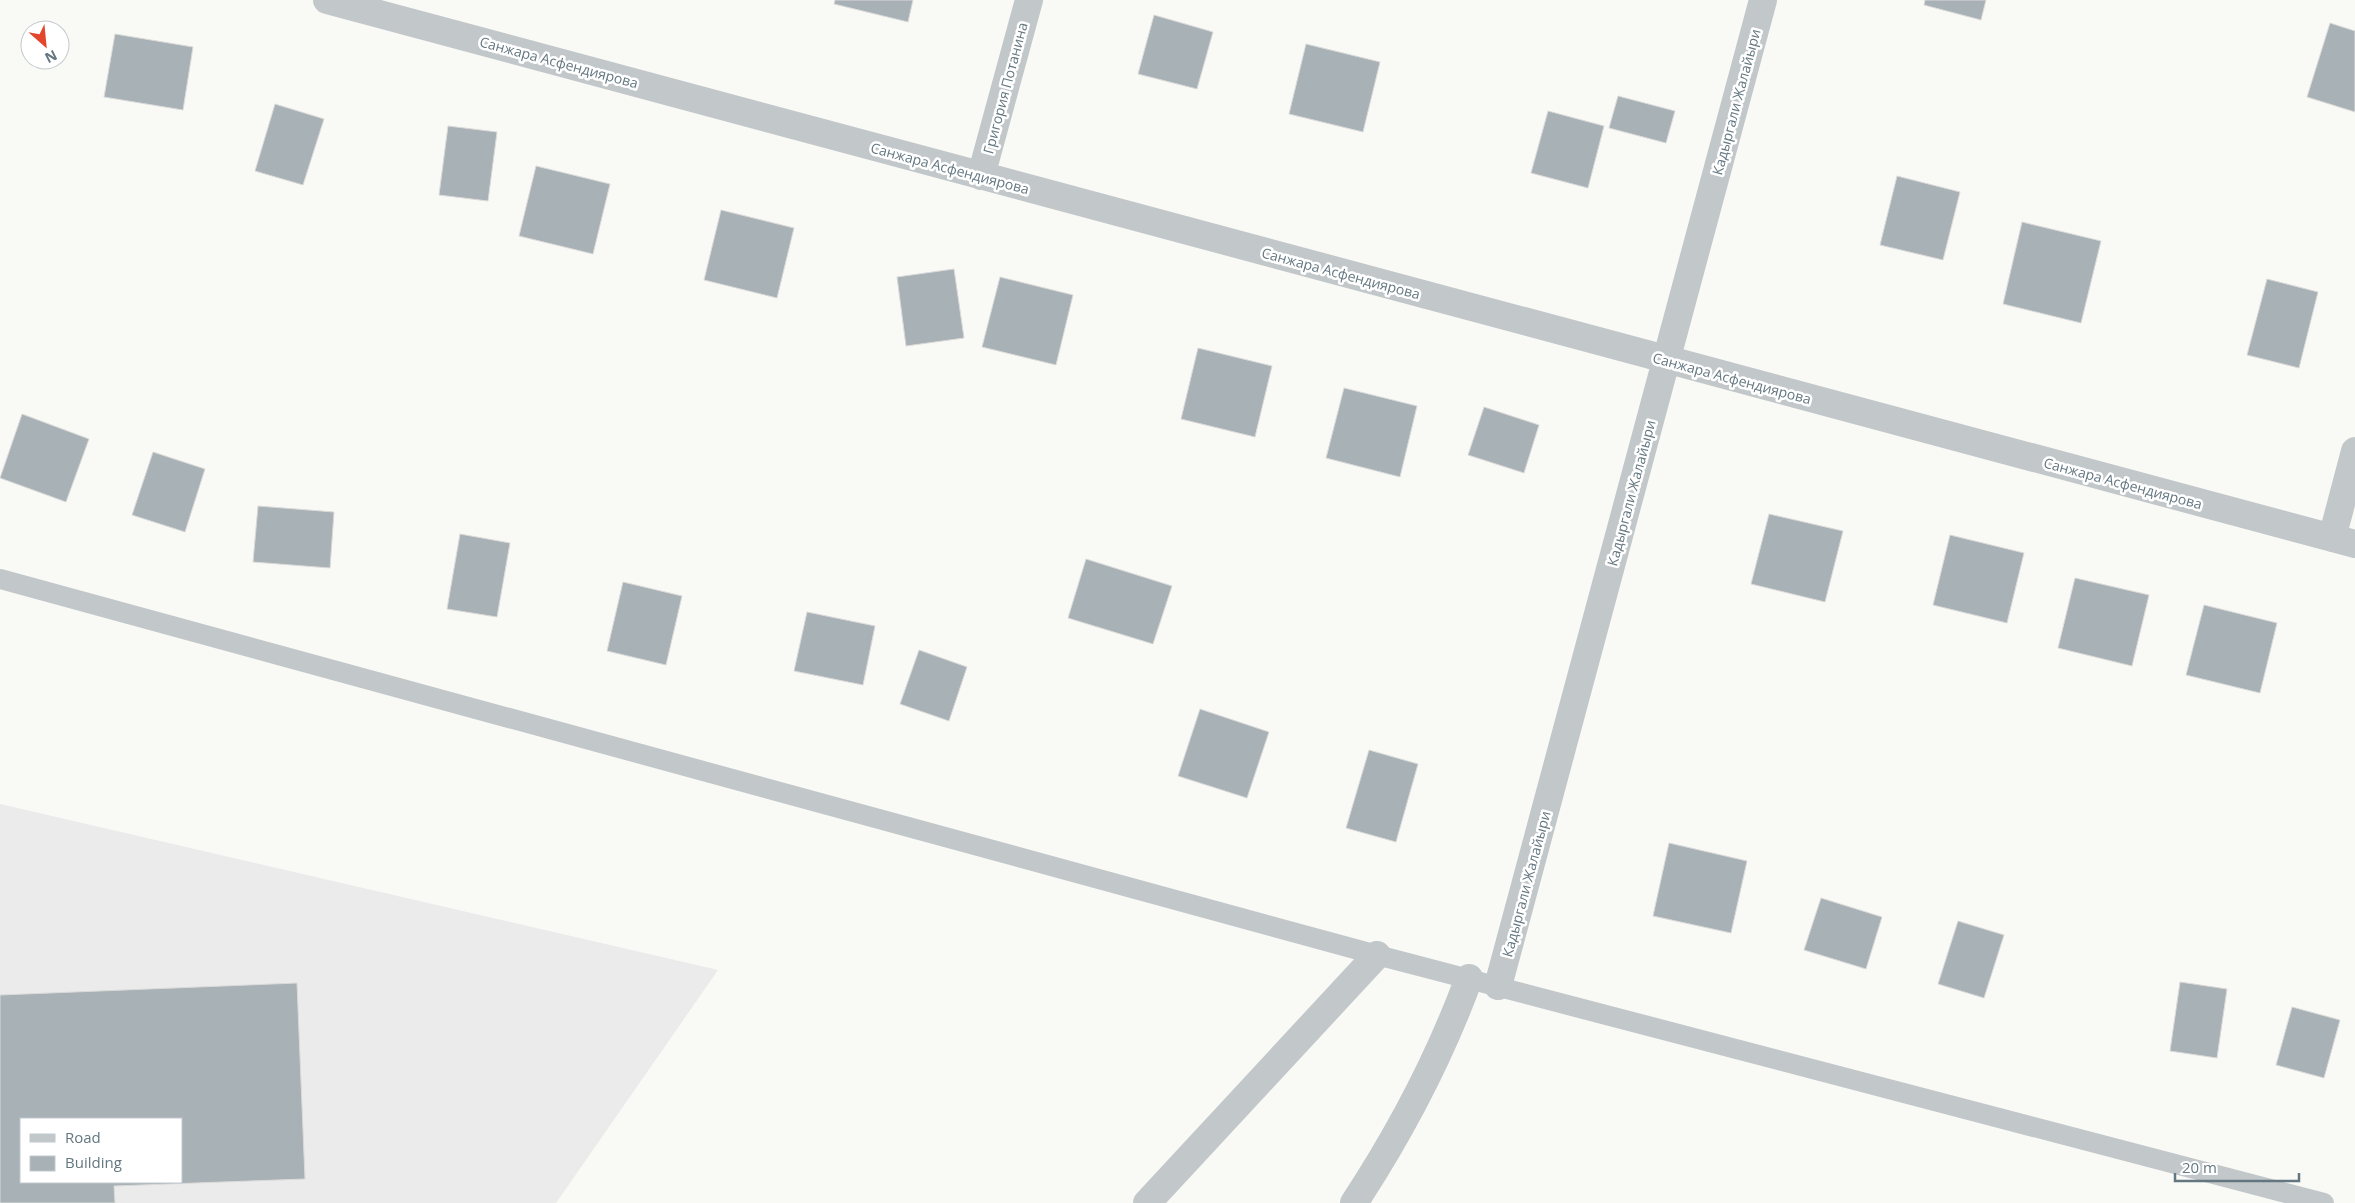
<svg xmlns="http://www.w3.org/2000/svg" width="2355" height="1203" font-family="'Open Sans',sans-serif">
	<rect width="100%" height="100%" fill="#f9f9f6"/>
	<path fill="#eaebea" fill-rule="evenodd" d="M0 804 718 970 556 1203H0ZM21 1119H181V1182H21Z"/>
	<path fill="#a7b1b6" stroke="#dbdad9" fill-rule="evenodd" d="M835 0H913L908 22 834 4Z
		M1925 0H1986L1981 20 1924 5Z
		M1154 15 1213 32 1197 89 1138 74Z
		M2330 23 2355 31V112L2307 97Z
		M115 34 193 47 183 110 104 97Z
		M1306 44 1380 62 1363 132 1289 114Z
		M1618 96 1675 111 1666 143 1609 128Z
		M275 104 324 119 303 185 255 171Z
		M1548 111 1604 126 1588 188 1531 173Z
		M448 126 497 132 488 201 439 195Z
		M536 166 610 184 593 254 519 236Z
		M1897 176 1960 192 1943 260 1880 245Z
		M721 210 794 228 777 298 704 280Z
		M2022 222 2101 241 2081 323 2003 304Z
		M954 269 964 338 906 346 897 277Z
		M1000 277 1073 295 1056 365 982 347Z
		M2267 279 2318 292 2299 368 2247 355Z
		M1198 348 1272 366 1255 437 1181 419Z
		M1344 388 1417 406 1400 477 1326 458Z
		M1484 407 1539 425 1524 473 1468 455Z
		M22 414 89 439 66 502 0 478Z
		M153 452 205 469 185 532 132 515Z
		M258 506 334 512 330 568 253 562Z
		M1769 514 1843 531 1825 602 1751 584Z
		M460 534 510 543 497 617 447 609Z
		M1950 535 2024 553 2007 623 1933 605Z
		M1086 559 1172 586 1153 644 1068 618Z
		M2075 578 2149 595 2132 666 2058 648Z
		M623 582 682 596 666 665 607 651Z
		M2204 605 2277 623 2260 693 2186 675Z
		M807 612 875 626 863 685 794 671Z
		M919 650 967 667 949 721 900 704Z
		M1200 709 1269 732 1247 798 1178 776Z
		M1369 750 1418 764 1396 842 1346 828Z
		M1669 843 1747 861 1731 933 1653 916Z
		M1821 898 1882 917 1866 969 1804 950Z
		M1958 921 2004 935 1984 998 1938 984Z
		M2180 982 2227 989 2217 1058 2170 1051Z
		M297 983 305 1179 114 1186 115 1203H0V995ZM21 1119H181V1182H21Z
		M2292 1007 2340 1020 2324 1078 2276 1065Z"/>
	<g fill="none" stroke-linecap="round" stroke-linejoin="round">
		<path stroke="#c2c7ca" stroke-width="20" d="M0 579 1377 955 2324 1203"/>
		<path stroke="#c2c7ca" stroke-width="28" d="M327 0 2355 544
			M981 176 1029 0
			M2332 538 2355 451
			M1498 986 1763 0
			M1147 1203 1377 955
			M1354 1203C1400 1133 1440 1057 1469 978"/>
	</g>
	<g text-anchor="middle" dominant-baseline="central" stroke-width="5" stroke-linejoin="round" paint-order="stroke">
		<g font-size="14" fill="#647781" stroke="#fff">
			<text transform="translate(559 62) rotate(15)">Санжара Асфендиярова</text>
			<text transform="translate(1005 88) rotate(-75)">Григория Потанина</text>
			<text transform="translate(1736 102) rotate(-75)">Кадыргали Жалайыри</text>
			<text transform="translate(950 168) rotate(15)">Санжара Асфендиярова</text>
			<text transform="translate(1341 273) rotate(15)">Санжара Асфендиярова</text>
			<text transform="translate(1732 378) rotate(15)">Санжара Асфендиярова</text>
			<text transform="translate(2123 483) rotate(15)">Санжара Асфендиярова</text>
			<text transform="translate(1631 493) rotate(-75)">Кадыргали Жалайыри</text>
			<text transform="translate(1526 884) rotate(-75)">Кадыргали Жалайыри</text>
		</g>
	</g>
	<rect x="20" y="1118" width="162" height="65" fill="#ffffff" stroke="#c1c9cd"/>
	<rect x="30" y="1134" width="25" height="8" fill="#c2c7ca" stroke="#c1c9cd"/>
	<text x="65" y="1143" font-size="15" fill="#647781">Road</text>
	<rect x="30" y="1156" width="25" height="15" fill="#a7b1b6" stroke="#c1c9cd"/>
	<text x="65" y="1168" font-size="15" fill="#647781">Building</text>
	<g transform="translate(45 45) rotate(153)"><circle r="24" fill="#ffffff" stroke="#c1c9cd"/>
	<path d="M0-4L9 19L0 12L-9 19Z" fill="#e3462c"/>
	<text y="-8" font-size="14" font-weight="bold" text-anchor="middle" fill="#647781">N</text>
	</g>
	<path d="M2175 1173v8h124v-8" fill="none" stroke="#647781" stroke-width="2.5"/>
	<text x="2182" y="1173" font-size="15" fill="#647781" stroke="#ffffff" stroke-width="4" paint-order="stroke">20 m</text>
</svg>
